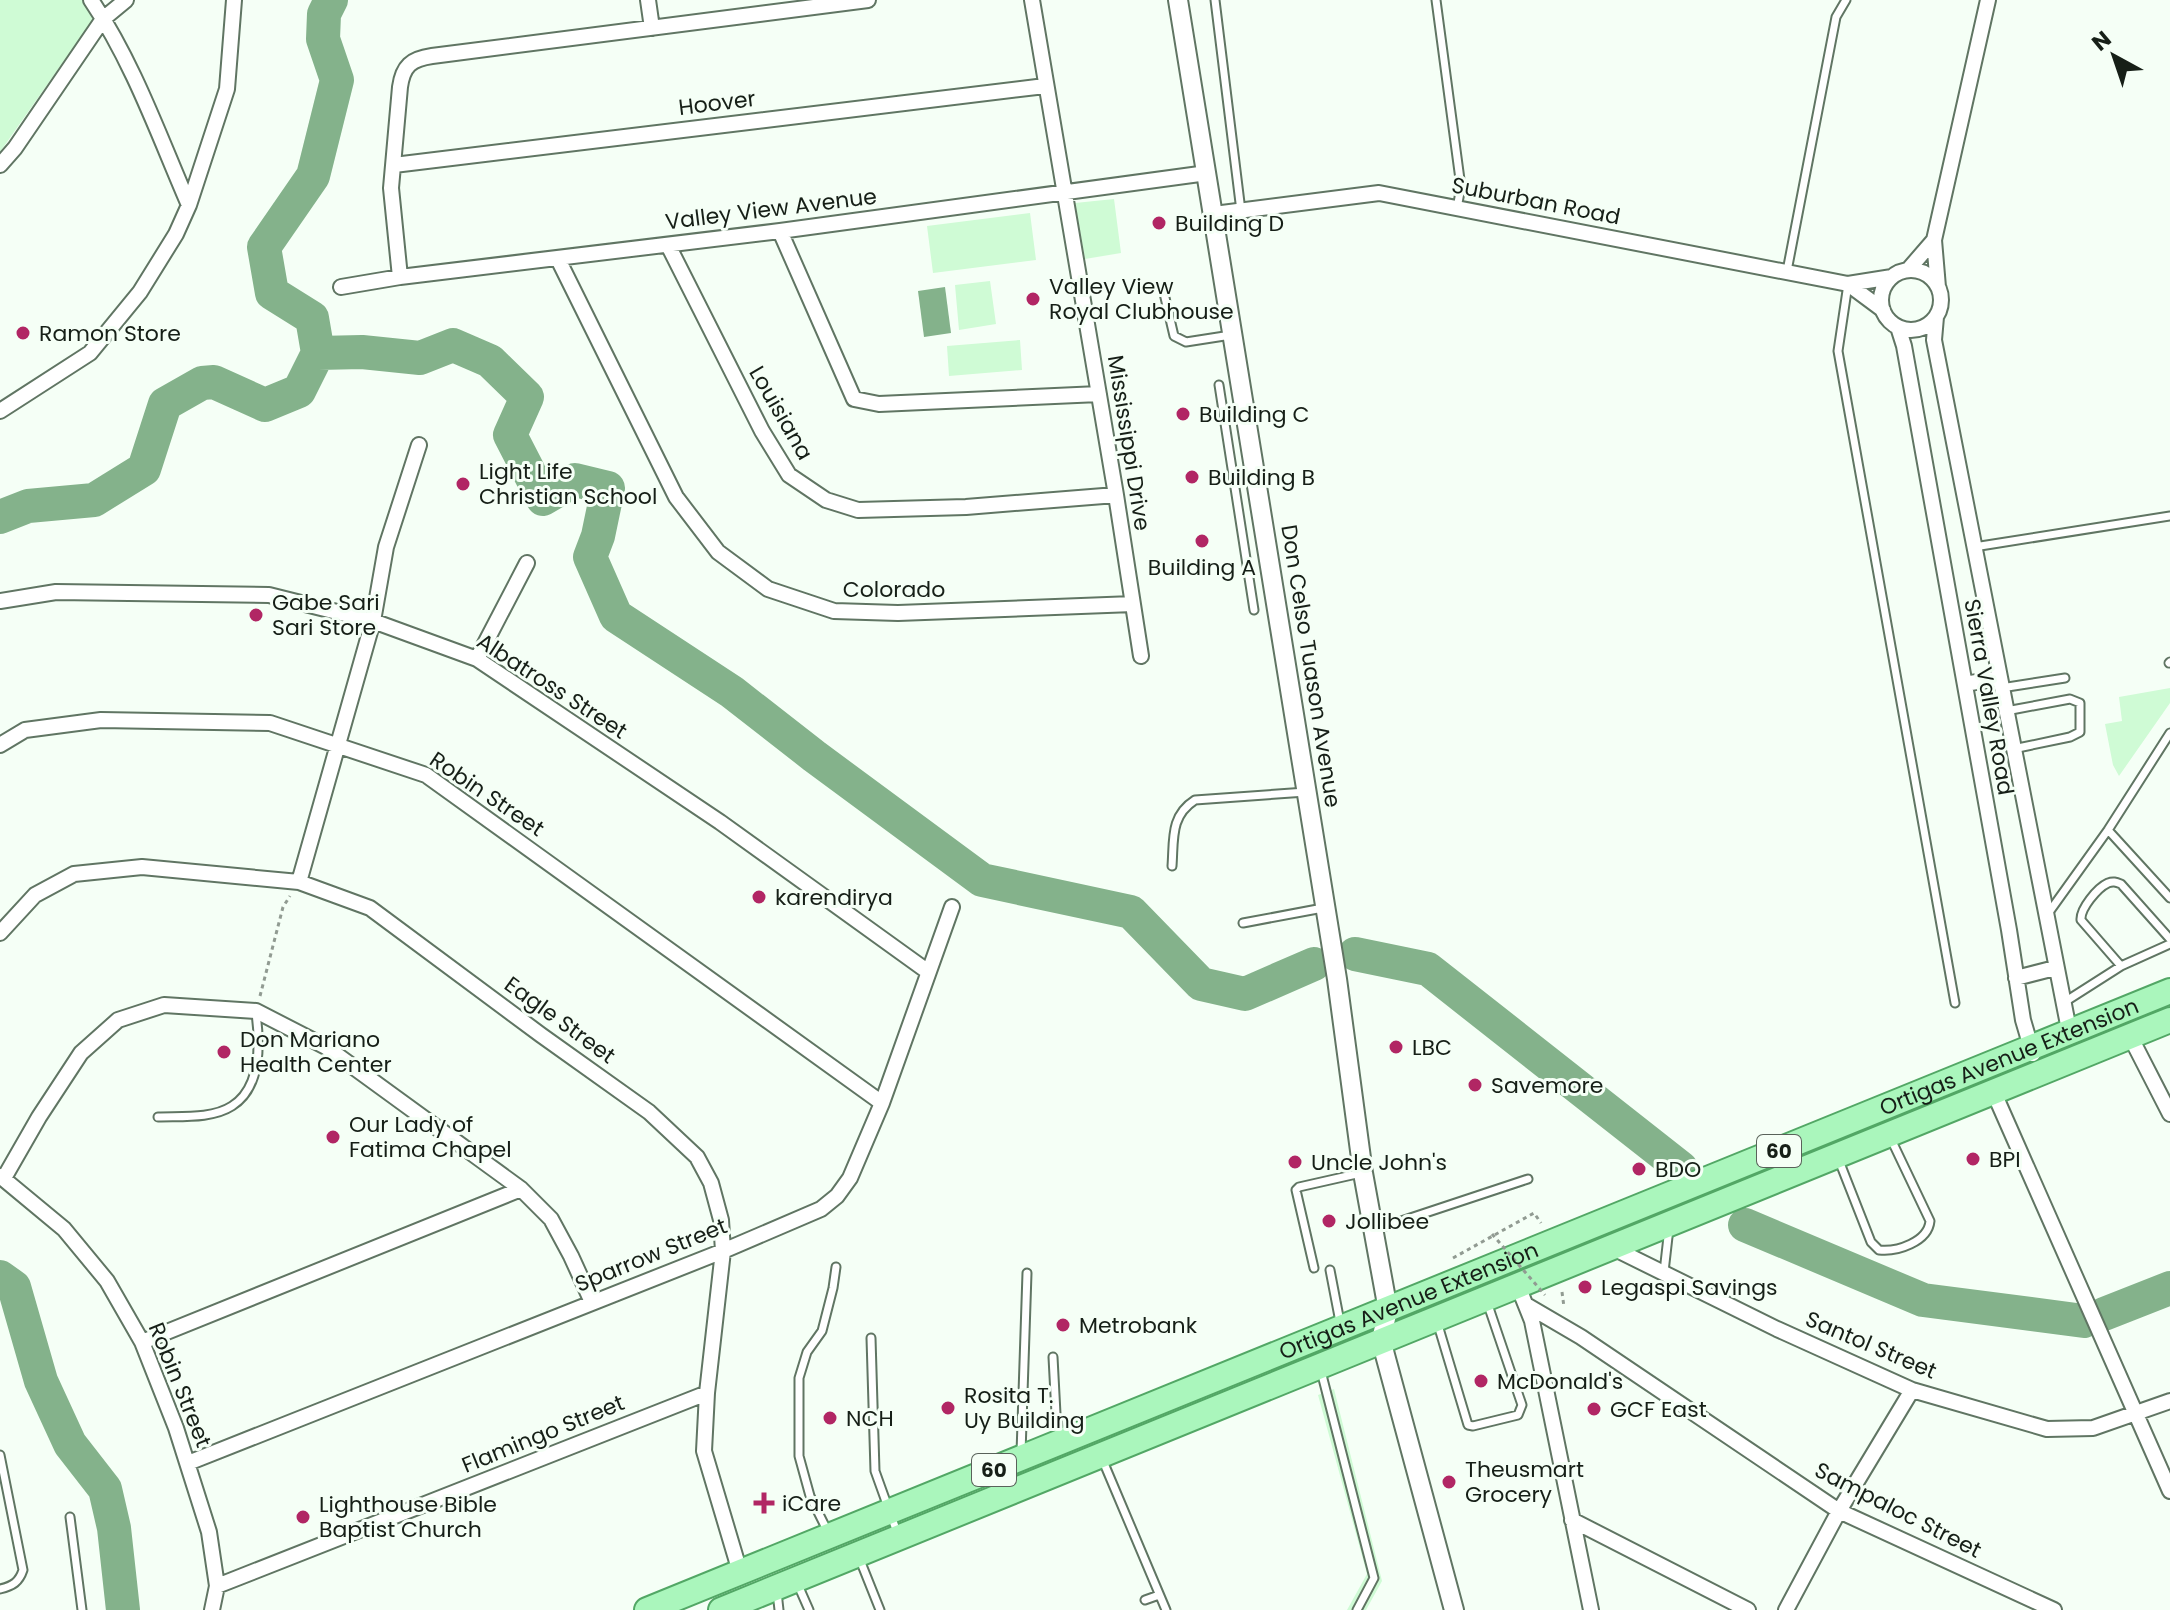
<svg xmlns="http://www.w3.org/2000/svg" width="2170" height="1610" font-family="Poppins,sans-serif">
	<rect width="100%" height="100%" fill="#f5fff6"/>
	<path fill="#cffbd5" d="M0 0H82L94 18 0 152Z
		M1114 199 1121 253 1085 259 1075 203Z
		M1030 213 1036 260 933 273 927 226Z
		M990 281 996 324 959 330 955 285Z
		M1020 340 1022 370 949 376 947 346Z
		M2170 688V703L2119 776 2113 765 2105 724 2122 721 2119 697Z
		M1334 1389 1382 1581 1366 1610H1347L1367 1574 1318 1395Z"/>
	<path fill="#84b28b" d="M945 287 951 333 924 337 918 291Z"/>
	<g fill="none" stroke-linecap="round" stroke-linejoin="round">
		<path stroke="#84b28b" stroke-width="34" d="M318 353 362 352 420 358 453 345 490 361 527 397 510 435 543 499 575 480 608 488 598 536 590 557 616 616 732 692 814 756 982 880 1131 912 1201 984 1245 994 1314 964
			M0 517 28 506 94 500 144 469 165 404 202 383 214 382 265 405 299 391 318 353 312 318 272 293 264 247 313 176 337 80 323 39 324 14 331 0
			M1355 954 1428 969 1681 1168
			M1745 1225 1923 1300 2084 1321
			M0 1277 14 1287 41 1381 70 1444 105 1489 114 1528 123 1610
			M2104 1314 2170 1288"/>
		<defs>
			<path id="service" d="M1215 0 1241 211
				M1436 0 1461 187 1457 208
				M1787 271 1836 17 1846 0
				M1848 284 1838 351 1955 1003
				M1163 289 1174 336 1186 342 1231 335
				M1219 385 1254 610
				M1974 547 2170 516
				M2169 663 2170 662
				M2001 688 2065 678
				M2006 711 2070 699 2080 703V732L2070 737 2013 749
				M2108 830 2170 898
				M1172 866C1174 839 1170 816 1195 800L1306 792
				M2047 915 2108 830 2170 733
				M1243 923 1323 908
				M2121 966 2081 920C2080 909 2097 888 2108 883 2113 881 2116 882 2121 884L2170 939
				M2063 1003 2121 966 2170 944
				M158 1117C181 1116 212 1119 232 1106 262 1087 260 1043 256 1013
				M1838 1158 1871 1242 1879 1250C1897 1252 1928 1242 1930 1221L1890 1137
				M1374 1230 1528 1179
				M1314 1268 1296 1190 1299 1187 1361 1173
				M1330 1270 1340 1322
				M1664 1272 1669 1228
				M1438 1325 1468 1425 1473 1426 1518 1415 1522 1405 1487 1302
				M871 1338 875 1471 898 1535
				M1053 1357 1056 1414 1060 1436
				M1321 1371 1374 1578 1357 1610
				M1021 1453 1027 1273
				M0 1455 23 1570C19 1582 13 1586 0 1589
				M1103 1461 1166 1610
				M70 1517 82 1610
				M828 1532 810 1496 799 1456V1378L807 1352 822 1331 833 1288 836 1267
				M860 1560 880 1610
				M798 1585 809 1610
				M777 1592 779 1610
				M1145 1600 1159 1595"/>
			<path id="minor" d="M91 0C133 62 159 136 189 205
				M648 0 652 28
				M1032 0 1116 495 1141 656
				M0 165 15 148 103 19 126 0
				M394 165 1045 86
				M1214 214 1379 193 1848 284 1892 277
				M780 231 854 399 879 404 1099 394
				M668 245 762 431 789 475 826 500 858 510 966 507 1116 495
				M558 259 676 497 718 552 768 589 834 611 898 613 1133 604
				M1908 270 1934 240
				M1881 300a30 30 0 1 1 60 0a30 30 0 1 1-60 0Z
				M400 277 391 188 400 87C403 66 411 59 432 56L868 0
				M1848 284 1883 310
				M341 287 400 277 780 231 1207 173
				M1938 287 1934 240 1988 0
				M1936 317 1934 340 2070 1035
				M1898 327 1904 346 2009 930 2023 1020 2033 1054
				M0 411 90 353 140 292 176 234 189 205 227 89 234 0
				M0 601 56 592 269 595 373 621 477 659 720 822 927 971
				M477 659 527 563
				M1965 684 1999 678
				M0 745 25 730 101 720 270 723 426 775 882 1103
				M299 882 373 621 386 547 419 445
				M0 933 35 895 74 874 142 867 299 882 370 908 541 1035 649 1112 697 1157 711 1183 721 1220 723 1251 707 1393 704 1451 740 1572
				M2016 978 2055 968
				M2130 1036 2170 1114
				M1994 1093 2170 1491
				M0 1176 64 1229 107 1281 142 1342 176 1428 209 1532 217 1586 212 1610
				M4 1178 39 1117 81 1053 118 1020 164 1005 256 1011 326 1047 521 1189 551 1219 571 1256 592 1302
				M1613 1248 1777 1329 1912 1390 2047 1429 2093 1428 2170 1401
				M1518 1286 1532 1321 1591 1610
				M1528 1306 1581 1337 1839 1511 2054 1610
				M142 1342 521 1189
				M188 1463 723 1251 821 1209 837 1196 850 1178 882 1103 952 907
				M1572 1520 1748 1610
				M217 1586 707 1393
				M1786 1610 1839 1511 1912 1390"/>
			<path id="tertiary" d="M1178 0 1337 979 1363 1173 1388 1310 1381 1340 1454 1610"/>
			<g id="primary">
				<path id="s1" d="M647 1610 2170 991"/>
				<path d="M721 1610 2170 1020"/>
			</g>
		</defs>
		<use href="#service" stroke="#607563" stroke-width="11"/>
		<use href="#minor" stroke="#607563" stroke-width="18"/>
		<use href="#tertiary" stroke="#607563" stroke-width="22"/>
		<use href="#primary" stroke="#52a765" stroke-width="28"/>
		<path stroke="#919b92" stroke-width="3" stroke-dasharray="4 4" stroke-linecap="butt" d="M260 996 283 907 290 896
			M1453 1258 1534 1213 1541 1223
			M1562 1292 1564 1307"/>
		<use href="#service" stroke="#fff" stroke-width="7"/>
		<use href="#minor" stroke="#fff" stroke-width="14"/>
		<use href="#tertiary" stroke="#fff" stroke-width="18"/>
		<use href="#primary" stroke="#aaf6bc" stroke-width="24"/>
		<path stroke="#919b92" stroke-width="3" stroke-dasharray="4 4" stroke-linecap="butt" d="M1492 1234 1545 1295"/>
	</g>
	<g fill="#b12664" stroke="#f5fff6" stroke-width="3">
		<circle cx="1159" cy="223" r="8"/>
		<circle cx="1033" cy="299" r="8"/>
		<circle cx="23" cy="333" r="8"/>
		<circle cx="1183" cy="414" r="8"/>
		<circle cx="1192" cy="477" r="8"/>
		<circle cx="463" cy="484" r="8"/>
		<circle cx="1202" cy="541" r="8"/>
		<circle cx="256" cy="615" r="8"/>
		<circle cx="759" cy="897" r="8"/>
		<circle cx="1396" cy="1047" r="8"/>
		<circle cx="224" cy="1052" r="8"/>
		<circle cx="1475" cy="1085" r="8"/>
		<circle cx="333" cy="1137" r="8"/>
		<circle cx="1973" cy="1159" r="8"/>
		<circle cx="1295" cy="1162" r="8"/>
		<circle cx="1639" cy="1169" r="8"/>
		<circle cx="1329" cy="1221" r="8"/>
		<circle cx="1585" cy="1287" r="8"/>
		<circle cx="1063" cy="1325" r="8"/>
		<circle cx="1481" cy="1381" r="8"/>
		<circle cx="948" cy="1408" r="8"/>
		<circle cx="1594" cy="1409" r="8"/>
		<circle cx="830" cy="1418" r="8"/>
		<circle cx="1449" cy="1482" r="8"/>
		<path d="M760 1491h8v8h8v8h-8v8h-8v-8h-8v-8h8z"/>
		<circle cx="303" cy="1517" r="8"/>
	</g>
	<g text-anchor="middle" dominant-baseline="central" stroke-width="6" stroke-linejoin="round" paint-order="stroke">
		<g fill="#f5fff6" stroke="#59625a" stroke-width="2">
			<rect x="1757" y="1135" width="44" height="32" rx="6"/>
			<rect x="972" y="1454" width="44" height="32" rx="6"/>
		</g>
		<g font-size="20" font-weight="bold" fill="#161f17">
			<text x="1779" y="1151">60</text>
			<text x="994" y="1470">60</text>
		</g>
		<g font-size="22" fill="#161f17" stroke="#f5fff6">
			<text transform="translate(717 103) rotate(-7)">Hoover</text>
			<text transform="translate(1536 201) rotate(11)">Suburban Road</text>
			<text transform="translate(771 209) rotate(-7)">Valley View Avenue</text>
			<text transform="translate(781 413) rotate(60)">Louisiana</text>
			<text transform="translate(1129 443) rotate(81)">Mississippi Drive</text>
			<text x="894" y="589">Colorado</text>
			<text transform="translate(1311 666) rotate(81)">Don Celso Tuason Avenue</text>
			<text transform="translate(552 686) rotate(33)">Albatross Street</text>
			<text transform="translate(1989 697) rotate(80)">Sierra Valley Road</text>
			<text transform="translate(487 794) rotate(34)">Robin Street</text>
			<text transform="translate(560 1020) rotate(36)">Eagle Street</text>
			<text stroke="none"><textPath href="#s1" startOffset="1470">Ortigas Avenue Extension</textPath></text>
			<text transform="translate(651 1255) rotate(-22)">Sparrow Street</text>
			<text stroke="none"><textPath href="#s1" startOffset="822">Ortigas Avenue Extension</textPath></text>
			<text transform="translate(1871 1345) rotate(23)">Santol Street</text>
			<text transform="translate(180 1385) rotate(68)">Robin Street</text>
			<text transform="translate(543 1434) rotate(-22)">Flamingo Street</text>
			<text transform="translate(1898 1510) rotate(27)">Sampaloc Street</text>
		</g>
		<g font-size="22" fill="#161f17" stroke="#f5fff6" text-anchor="start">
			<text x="1175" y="223">Building D</text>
			<text x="1049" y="286">Valley View<tspan x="1049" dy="25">Royal Clubhouse</tspan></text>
			<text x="39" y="333">Ramon Store</text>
			<text x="1199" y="414">Building C</text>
			<text x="479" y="471">Light Life<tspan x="479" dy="25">Christian School</tspan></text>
			<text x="1208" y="477">Building B</text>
			<text x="1202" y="567" text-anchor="middle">Building A</text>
			<text x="272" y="602">Gabe Sari<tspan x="272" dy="25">Sari Store</tspan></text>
			<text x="775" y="897">karendirya</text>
			<text x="240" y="1039">Don Mariano<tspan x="240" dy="25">Health Center</tspan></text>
			<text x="1412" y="1047">LBC</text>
			<text x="1491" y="1085">Savemore</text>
			<text x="349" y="1124">Our Lady of<tspan x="349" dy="25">Fatima Chapel</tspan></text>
			<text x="1989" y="1159">BPI</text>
			<text x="1311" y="1162">Uncle John's</text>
			<text x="1655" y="1169">BDO</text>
			<text x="1345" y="1221">Jollibee</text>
			<text x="1601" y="1287">Legaspi Savings</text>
			<text x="1079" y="1325">Metrobank</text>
			<text x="1497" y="1381">McDonald's</text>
			<text x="964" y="1395">Rosita T.<tspan x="964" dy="25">Uy Building</tspan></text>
			<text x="1610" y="1409">GCF East</text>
			<text x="846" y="1418">NCH</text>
			<text x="1465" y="1469">Theusmart<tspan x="1465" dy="25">Grocery</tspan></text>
			<text x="782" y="1503">iCare</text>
			<text x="319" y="1504">Lighthouse Bible<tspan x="319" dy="25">Baptist Church</tspan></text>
		</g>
	</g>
	<g transform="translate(2114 56) rotate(320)" stroke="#f5fff6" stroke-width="6" paint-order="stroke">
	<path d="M0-6L14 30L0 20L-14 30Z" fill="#161f17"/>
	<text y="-12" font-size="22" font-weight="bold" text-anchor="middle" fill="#161f17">N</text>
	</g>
</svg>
